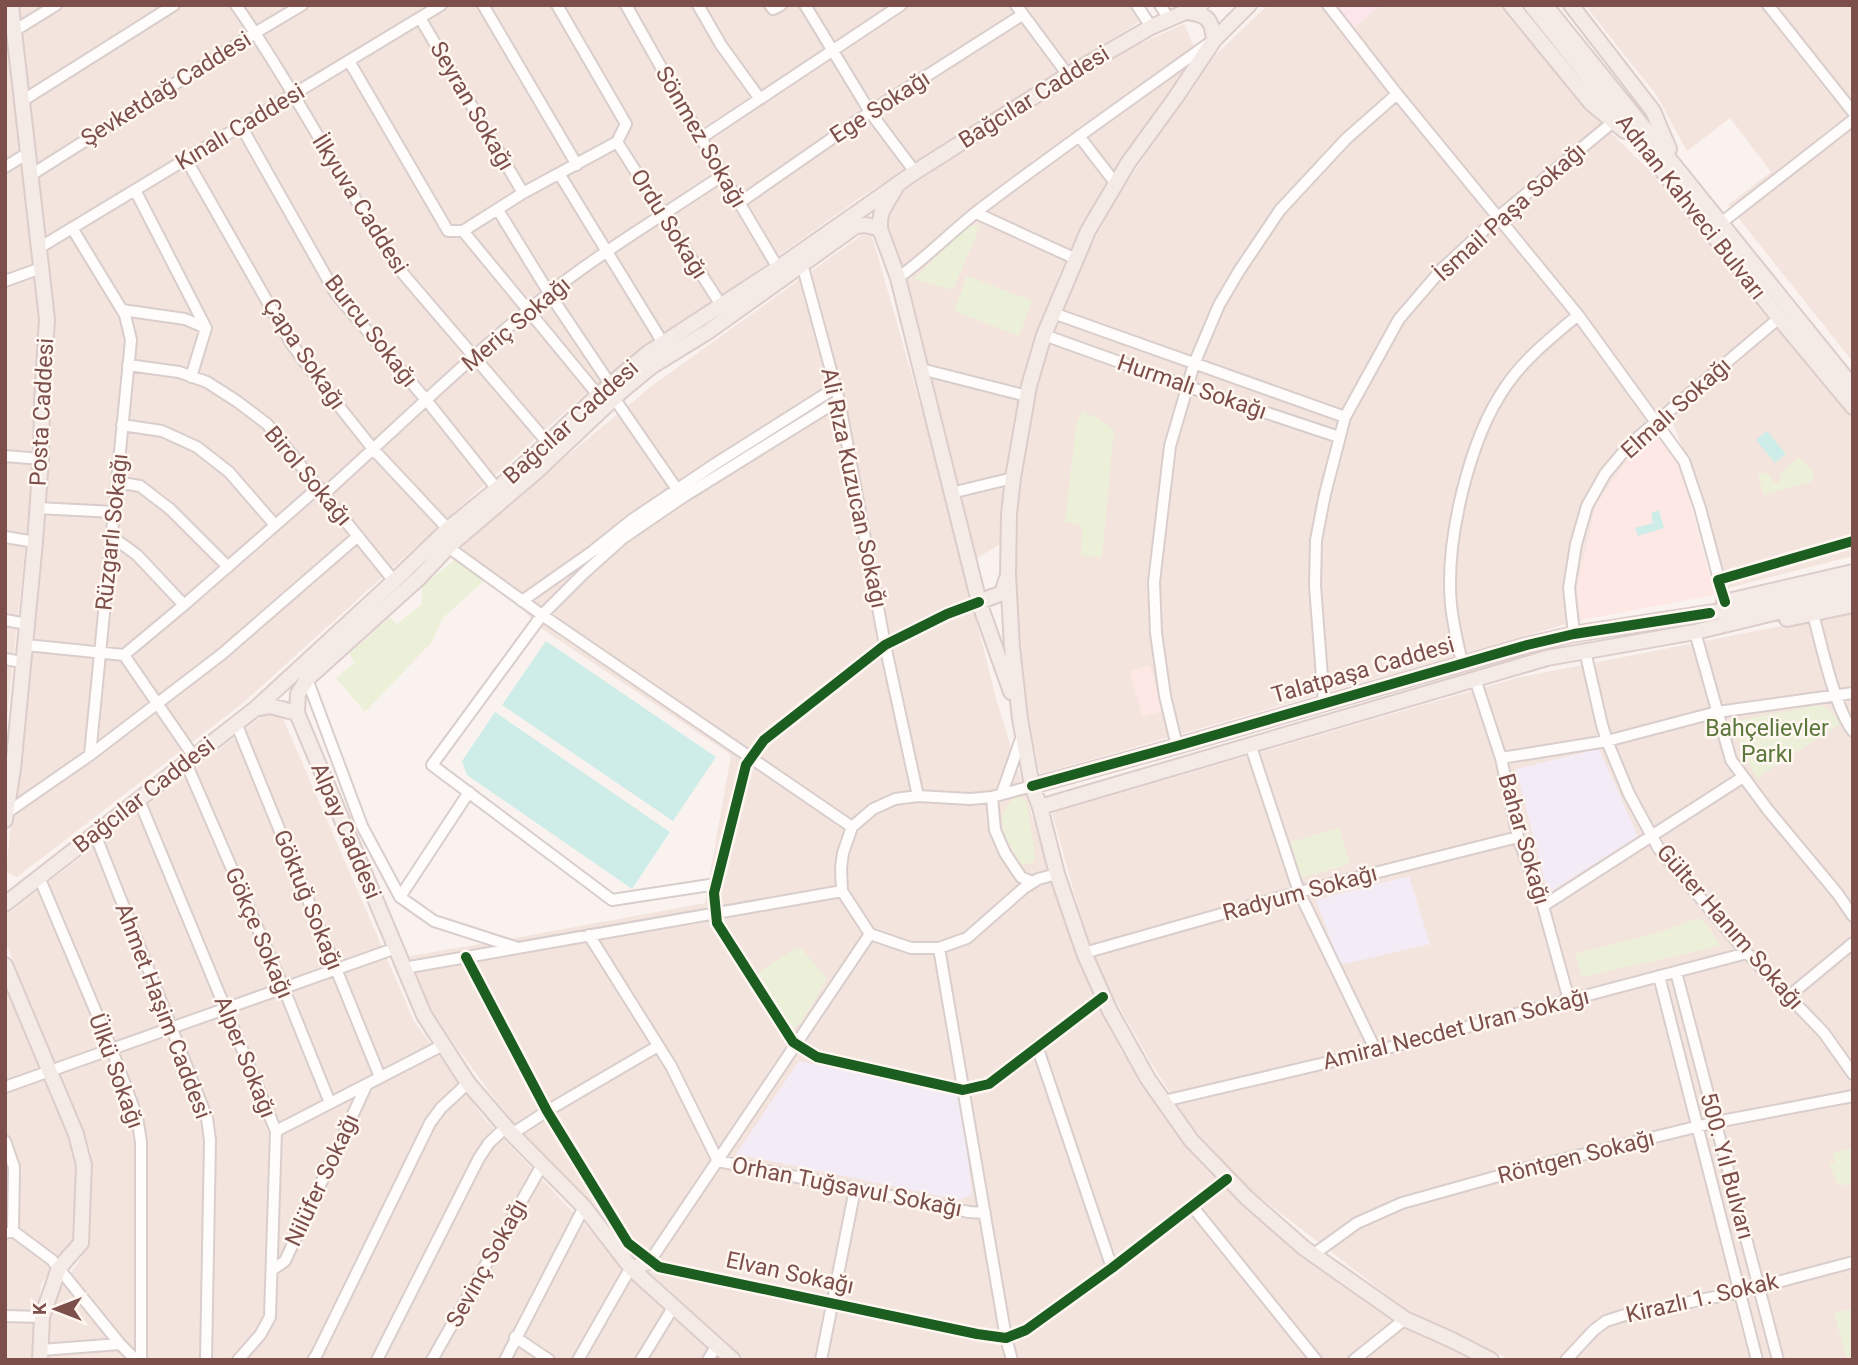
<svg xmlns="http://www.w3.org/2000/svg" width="1858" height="1365" font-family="Roboto,sans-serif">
	<rect width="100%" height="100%" fill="#faf2ee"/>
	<path fill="#f4e4de" d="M17 5H1130L1139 22 861 197 587 392 243 703 17 877 6 872 45 477 53 313 31 139Z
		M1268 5H1332L1352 29 1380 5H1506L1601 123 1648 169 1853 414V556L1728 588 1699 490 1670 416 1655 434 1632 453 1577 586 1581 620 1040 774 1022 687 1014 574 1016 493 1036 385 1069 288 1117 197 1207 63Z
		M1585 5H1853V362L1728 205 1771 172 1730 118 1687 151 1657 96Z
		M5 8 44 318 32 483 5 737Z
		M1184 24 1198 54 1116 170 1059 274 1028 371 1007 458 1002 543 972 561 919 334 886 219 908 185 1126 50Z
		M863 234 872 236 933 449 996 698 1052 880 1120 1049 1188 1148 1294 1248 1381 1310 1477 1360H746L647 1270 512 1122 427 1007 410 956 515 938 705 903 731 755 541 628 459 545 653 385Z
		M1853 612V1360H1511L1408 1311 1244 1185 1192 1127 1151 1063 1093 960 1052 813 1516 678Z
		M265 714 282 716 414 1021 484 1118 676 1321 722 1360H46L53 1301 90 1244 91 1151 5 941V916Z
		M5 983 75 1148V1238L41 1284 34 1360H5Z"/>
	<path fill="#fde8e5" d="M1655 434 1680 466 1715 595 1581 620 1577 586 1596 504 1632 453Z
		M1150 665 1162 711 1142 717 1130 671Z"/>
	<path fill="#f3ebf5" d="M1599 749 1638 836 1548 893 1516 769Z
		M1409 876 1430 944 1344 964 1339 962 1316 900Z
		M799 1061 960 1094 972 1194 960 1200 736 1154Z"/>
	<path fill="#fce6eb" d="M1332 5H1380L1352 30Z"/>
	<path fill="#ecf0d8" d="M967 225 980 226 953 290 914 279Z
		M967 276 1032 301 1019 336 954 311Z
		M1082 411 1099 419 1114 430 1102 557 1081 556 1082 529 1078 524 1065 522 1076 426Z
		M1800 457 1813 473 1814 479 1810 482 1764 495 1758 475 1767 472 1770 476 1772 481 1777 483 1781 479 1780 473Z
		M458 557 487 578 443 618 431 643 365 712 336 678 355 662 349 654 390 617 397 624 422 604V587Z
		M1819 705C1829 708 1835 714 1840 724L1757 778 1744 755 1733 723 1736 721Z
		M1015 796H1021L1027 803 1035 855 1033 862 1022 865C1007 840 990 821 1015 796Z
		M1339 828 1350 864 1301 878 1291 842Z
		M1699 918 1710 929 1720 946 1582 977 1575 954 1657 933Z
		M796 948 802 949 827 979 800 1024 793 1028 756 974Z
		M1853 1148V1183L1839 1186 1829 1164 1835 1162 1833 1153Z
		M1853 1309V1360H1847L1834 1313Z"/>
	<path fill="#cfede8" d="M1767 431 1786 454 1775 463 1756 440Z
		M1659 510 1664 528 1638 536 1635 528 1653 523 1651 513Z
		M546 641 716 757 673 821 502 705Z
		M495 712 670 832 632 889 467 775 462 761Z"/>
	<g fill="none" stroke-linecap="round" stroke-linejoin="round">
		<defs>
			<path id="minor" d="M236 5C275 61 309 121 344 180 364 213 382 246 405 276L553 449
				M483 5 577 165
				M626 5 701 138 778 268
				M698 5 721 45 760 99
				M770 5 773 9 781 5
				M805 5 870 112 915 172
				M1016 5 1068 75
				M1137 5 1151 27
				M1160 5 1169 19
				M1328 5 1397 94 1578 315 1684 461 1700 508 1725 602
				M1768 5 1853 112
				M420 18 523 193
				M14 31 56 5
				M349 61 448 231H463L523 193 617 142 626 124 557 5
				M22 101 174 5
				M241 126 336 294 427 401 497 489
				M1079 136 1116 184
				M701 138 901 5
				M617 142 721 305
				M186 159 291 343 319 381 373 449 448 529
				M5 167 28 153
				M31 175 255 33 302 5
				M560 175 663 343
				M135 190 206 328 191 377
				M739 203 870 112 1022 15
				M498 210 549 293 610 384
				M976 213 1076 259
				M1721 223 1853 120
				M72 228 125 315 131 340 90 755
				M463 231 598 395
				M39 248 441 5
				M802 264 839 400 885 645 918 796
				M898 278C927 257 951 232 979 210 1054 153 1131 99 1208 44
				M5 281 41 268
				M122 310 185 319 206 328
				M1053 313 1345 417
				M1044 335 1189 387 1339 437
				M128 365 179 372 207 382 238 402 267 424 394 581
				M921 369 1027 396
				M614 398 681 495
				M122 425 162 431 197 447 229 472 275 525
				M5 456 41 459
				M116 487 128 484 140 486 170 509 228 567
				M951 493 1013 478
				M324 494C398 427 469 357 547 295 601 252 665 214 723 175
				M37 508 114 512
				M111 536 137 555 184 605
				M5 537 35 542
				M448 547 542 615 852 827
				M1718 580 1853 541
				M522 601 593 551 633 519 715 464 835 388
				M979 602 947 614 885 645 764 740 746 765 714 893 717 923 793 1042 817 1057 963 1090 989 1084 1103 997
				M1813 614C1821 643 1835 709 1853 731
				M5 620 27 624
				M1695 632 1731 760 1768 810 1837 893 1853 916
				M1574 634 1569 588 1576 544 1587 506 1605 474 1630 444 1779 318
				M26 645 124 655 194 757
				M1585 651 1602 725 1607 741 1629 794 1659 849 1747 953 1824 1033 1853 1074
				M124 655 184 605 319 487
				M5 659 22 662
				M1462 663C1458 644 1453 625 1451 605 1445 541 1469 439 1506 386 1525 358 1552 337 1578 315
				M307 679 362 826 400 897 434 921 515 947
				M1475 679 1501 758 1518 837 1543 906 1569 1000
				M1324 703 1315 586 1316 540 1325 494 1345 417 1399 319 1442 269 1497 218 1613 122
				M236 723 380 1077
				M1250 744 1299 892 1376 1051
				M1177 746 1165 696 1156 633 1154 582 1170 446 1194 364 1219 305 1239 271 1280 210 1346 139 1397 94
				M1501 758 1607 741 1717 712 1853 693
				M186 763 284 989 330 1103
				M1032 786 992 797 970 799 918 796 895 799 873 809 852 827 843 853 841 868 842 891 870 934 911 948H939L967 938 1024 888 1038 879 1057 874
				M1002 793 1022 736
				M992 797 995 830 1005 853 1021 877 1032 882
				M139 800 276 1131 270 1317 260 1335 238 1360
				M5 814 90 755 222 654 358 536
				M95 834 207 1118 210 1140 206 1360
				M39 877 112 1050 137 1117 141 1142V1360
				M716 884 612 900 432 765 542 615 583 574 623 538 683 497 839 400
				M400 897 469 792
				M1543 906 1743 777
				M589 935 671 1066 718 1161 969 1212 985 1213
				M939 948 1006 1338 1012 1360
				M1084 953 1299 892 1518 837
				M466 957 547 1111 628 1243 659 1267 977 1334 1006 1338 1026 1330 1112 1268 1227 1179
				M404 968 842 891
				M1676 972 1778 1360
				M1659 976 1757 1360
				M1789 996 1853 943
				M1037 1046 1112 1268
				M5 1087 396 948
				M1164 1101 1376 1051 1747 953
				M276 1131 443 1045
				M512 1134 547 1111 658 1046
				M5 1141 14 1167 13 1231
				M1192 1206 1316 1360
				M5 1233 13 1231 52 1260 120 1344 136 1360
				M1314 1254 1357 1223 1402 1203 1520 1170 1716 1122 1853 1096
				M650 1261 870 934
				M272 1270 285 1261 367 1084
				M5 1316 42 1317
				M515 1337 549 1360
				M41 1350 120 1344
				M313 1360 317 1354 430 1123 441 1108 468 1083
				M377 1360 479 1158 489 1143 506 1127
				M432 1360 542 1165
				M505 1360 584 1207
				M578 1360 627 1274 632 1269
				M641 1360 674 1306
				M708 1360 717 1345
				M821 1360 855 1189
				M1354 1360 1405 1319
				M1566 1360 1594 1330 1606 1321 1625 1315 1740 1292 1853 1262"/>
			<path id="major" d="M1249 5 1214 40 1176 97 1128 163 1088 231 1044 335 1029 386 1013 478 1009 514 1008 575 1012 647 1020 719 1032 786 1040 807 1057 874 1084 953 1109 1009 1148 1079 1191 1140 1247 1198 1304 1248 1405 1319 1452 1340 1491 1360
				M1511 5 1591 103 1625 131
				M1531 5 1779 318 1853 407
				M1545 5 1853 387
				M1571 5 1653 111 1669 149
				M1188 12C1208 15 1212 20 1214 40
				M895 189 882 211 880 220V229L898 278 979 602 1011 692
				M979 602 1002 593 1007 578
				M1724 602 1853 572
				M1787 619 1853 605
				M255 709 270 706 297 713
				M1032 786 1177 746 1527 645 1574 634 1747 607 1853 583
				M1040 807 1547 658 1695 632 1853 594
				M5 820 13 769 35 542 41 459 42 402 47 319 11 5
				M5 904 255 709 394 581 448 529 497 489 548 443 598 395 648 353 778 268 915 172 1068 75 1151 27 1201 5
				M5 965 76 1134 84 1165 81 1243 59 1268 42 1317 40 1360
				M632 1269 650 1261
				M733 1360 632 1269 584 1207 512 1134 468 1083 424 1015 297 713 298 694 307 679 420 577 448 547 537 471 624 389 652 366 709 331 856 226 866 225 880 229"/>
		</defs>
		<use href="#minor" stroke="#d9cecb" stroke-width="14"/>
		<use href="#major" stroke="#dccdca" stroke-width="18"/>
		<use href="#minor" stroke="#fefdfc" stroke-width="10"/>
		<use href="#major" stroke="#f4ebe6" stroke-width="14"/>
		<defs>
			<path id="cycleway" d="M979 602 947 614 885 645 764 740 746 765 714 893 717 923 793 1042 817 1057 963 1090 989 1084 1103 997
				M1725 602 1718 580 1853 541
				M1032 786 1177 746 1527 645 1574 634 1710 613
				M466 957 547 1111 628 1243 659 1267 977 1334 1006 1338 1026 1330 1112 1268 1227 1179"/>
		</defs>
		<use href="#cycleway" stroke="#fff7f2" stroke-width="15"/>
		<use href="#cycleway" stroke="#1b5e20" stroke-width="10"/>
	</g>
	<g text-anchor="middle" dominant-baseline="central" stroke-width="5" stroke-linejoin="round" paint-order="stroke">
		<g font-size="23" fill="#7d4f4a" stroke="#fff7f2">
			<text transform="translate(166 89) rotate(-32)">Şevketdağ Caddesi</text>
			<text transform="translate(1034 97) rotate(-32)">Bağcılar Caddesi</text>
			<text transform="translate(472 106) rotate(60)">Seyran Sokağı</text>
			<text transform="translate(880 107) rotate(-33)">Ege Sokağı</text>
			<text transform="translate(240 127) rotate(-31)">Kınalı Caddesi</text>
			<text transform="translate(701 137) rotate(60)">Sönmez Sokağı</text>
			<text transform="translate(360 204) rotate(58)">İlkyuva Caddesi</text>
			<text transform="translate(1691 207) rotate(52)">Adnan Kahveci Bulvarı</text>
			<text transform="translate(1510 212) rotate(-42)">İsmail Paşa Sokağı</text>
			<text transform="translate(669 224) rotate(58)">Ordu Sokağı</text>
			<text transform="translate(516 324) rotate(-40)">Meriç Sokağı</text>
			<text transform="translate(371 331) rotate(52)">Burcu Sokağı</text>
			<text transform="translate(304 354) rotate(56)">Çapa Sokağı</text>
			<text transform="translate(1192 387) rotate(19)">Hurmalı Sokağı</text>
			<text transform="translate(1676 408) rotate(-42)">Elmalı Sokağı</text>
			<text transform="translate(42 412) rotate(-87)">Posta Caddesi</text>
			<text transform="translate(571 422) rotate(-42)">Bağcılar Caddesi</text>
			<text transform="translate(308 476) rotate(50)">Birol Sokağı</text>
			<text transform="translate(854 488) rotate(78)">Ali Rıza Kuzucan Sokağı</text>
			<text transform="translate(112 532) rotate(-84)">Rüzgarlı Sokağı</text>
			<text transform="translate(1363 670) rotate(-16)">Talatpaşa Caddesi</text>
			<text transform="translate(144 795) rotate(-38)">Bağcılar Caddesi</text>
			<text transform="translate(346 831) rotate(67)">Alpay Caddesi</text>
			<text transform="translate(1524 839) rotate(74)">Bahar Sokağı</text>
			<text transform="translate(1300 893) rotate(-15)">Radyum Sokağı</text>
			<text transform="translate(308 900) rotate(68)">Göktuğ Sokağı</text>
			<text transform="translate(1730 927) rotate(49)">Gülter Hanım Sokağı</text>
			<text transform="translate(259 933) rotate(67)">Gökçe Sokağı</text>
			<text transform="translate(163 1011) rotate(69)">Ahmet Haşim Caddesi</text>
			<text transform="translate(1456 1029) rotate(-14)">Amiral Necdet Uran Sokağı</text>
			<text transform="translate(245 1057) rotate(68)">Alper Sokağı</text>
			<text transform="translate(116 1071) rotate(70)">Ülkü Sokağı</text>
			<text transform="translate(1576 1157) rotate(-14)">Röntgen Sokağı</text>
			<text transform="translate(1727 1166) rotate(75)">500. Yıl Bulvarı</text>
			<text transform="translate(322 1180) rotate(-65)">Nilüfer Sokağı</text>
			<text transform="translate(847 1187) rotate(11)">Orhan Tuğsavul Sokağı</text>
			<text transform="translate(487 1263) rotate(-61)">Sevinç Sokağı</text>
			<text transform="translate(790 1273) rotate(12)">Elvan Sokağı</text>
			<text transform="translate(1702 1298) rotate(-13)">Kirazlı 1. Sokak</text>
		</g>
		<g font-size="23" fill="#5c773b" stroke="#fff7f2">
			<text x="1767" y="728">Bahçelievler<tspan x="1767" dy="26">Parkı</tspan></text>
		</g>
	</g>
	<rect width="1858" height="1365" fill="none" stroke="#7d4f4a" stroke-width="14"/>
	<g transform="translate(56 1309) rotate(270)" stroke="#fff7f2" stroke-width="5" paint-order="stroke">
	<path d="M0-5L12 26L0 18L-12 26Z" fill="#7d4f4a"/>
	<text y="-10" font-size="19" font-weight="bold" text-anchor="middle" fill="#7d4f4a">K</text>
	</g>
</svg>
